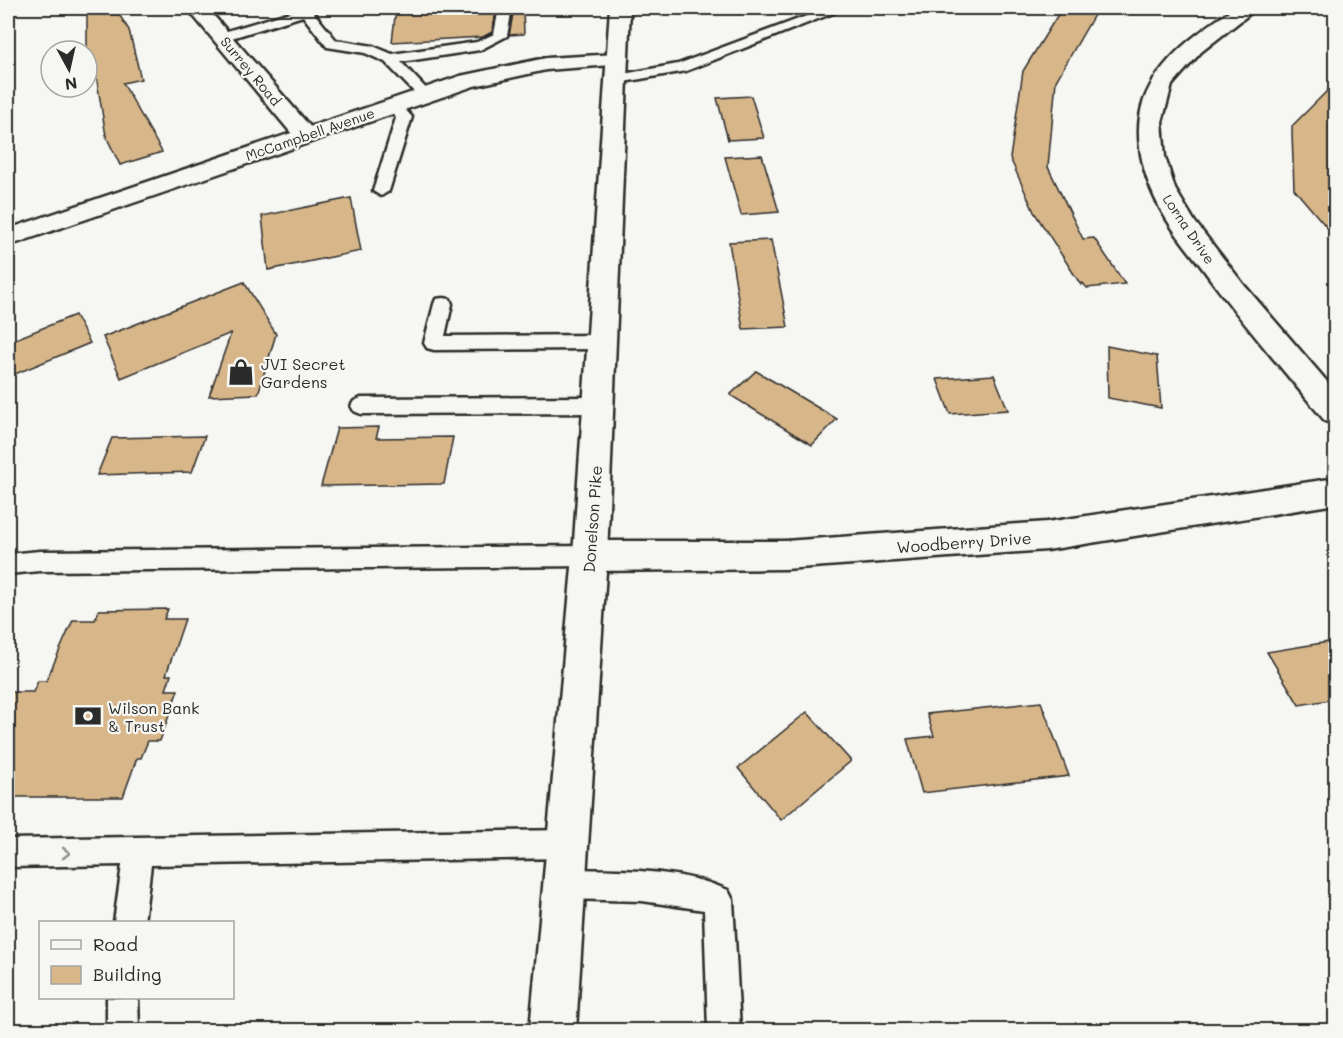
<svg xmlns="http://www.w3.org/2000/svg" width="1343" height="1038" font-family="Mali,sans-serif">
	<rect width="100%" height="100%" fill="#f6f6f2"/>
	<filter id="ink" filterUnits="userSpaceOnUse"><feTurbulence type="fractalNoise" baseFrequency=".0167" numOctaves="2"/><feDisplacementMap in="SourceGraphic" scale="12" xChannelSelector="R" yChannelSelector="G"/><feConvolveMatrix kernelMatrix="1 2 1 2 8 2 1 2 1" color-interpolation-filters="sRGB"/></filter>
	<g filter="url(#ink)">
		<path fill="#d7b689" stroke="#2b2b2b" stroke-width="1.5" d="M87 8H115L129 30 141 79 123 83 162 152 120 165 106 136 95 69 87 71Z
			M396 8H497L492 32 483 37 392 42Z
			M514 8H523L524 34 509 35Z
			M1062 8H1098L1056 81 1048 167 1083 239 1094 238 1125 284 1087 288 1083 283 1081 285 1034 212 1010 158 1023 71Z
			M1335 83V237L1294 189 1292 133V126Z
			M751 96 764 138 728 140 717 98Z
			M762 155 779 212 741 215 725 157Z
			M351 198 361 251 268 270 262 216Z
			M771 240 788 327 743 329 729 242Z
			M244 282 276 334 258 394 209 396 231 333 121 378 103 337Z
			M75 315 90 343 8 377V342Z
			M1107 346 1157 356 1161 408 1108 398Z
			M756 371 837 419 812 445 730 395Z
			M994 375 1008 410 950 414 937 379Z
			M379 427 376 438 453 437 444 484 321 486 337 428Z
			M205 436 192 472 97 475 112 438Z
			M168 609 164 619H185L166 675H171L166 690H178L160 741H148L141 758H137L123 797H8V692H33L38 681H46L73 620H95L99 610Z
			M1335 641V699L1299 705 1267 652Z
			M1041 702 1069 776 922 793 907 739 934 736 927 714Z
			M807 712 851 761 781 820 738 768Z"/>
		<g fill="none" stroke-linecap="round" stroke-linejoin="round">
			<defs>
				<path id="service" d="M304 8H322L314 13 336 40 373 46 392 54 477 42 494 34 499 8H512L507 36 480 50 401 62 432 95 425 99 420 98 385 62 365 53 327 47 303 16 222 41 215 37 217 34Z
					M828 8H846L686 71 618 83 611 79 618 75 678 64Z
					M394 101 399 103 412 117 389 191 381 196 373 191 396 118 386 106Z
					M443 298 450 299 452 304 445 336 602 335 609 337 612 342 609 347 602 349 434 350 427 348 424 343 434 304 436 299Z
					M598 397 605 400 608 405 605 410 598 413 361 414 354 411 351 406 354 401 361 398Z
					M590 546 598 549 602 556 598 563 590 566 40 571 8 574V554L40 551Z
					M568 830 578 834 582 844 578 854 568 858 151 865 144 922H114L122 865 8 867V839Z
					M564 869C619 870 677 868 728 890L733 900 740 1030H708L704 910 642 901 564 899 554 894 549 884 554 874Z
					M107 998H138L139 1030H107Z"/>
				<path id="minor" d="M187 8H207L313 130 316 135 313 140H297Z
					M1235 8H1257L1201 52 1172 85 1162 122 1165 157 1175 189 1195 222 1244 285 1336 392V424L1325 421C1283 370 1239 319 1200 265 1182 242 1162 217 1151 189 1140 162 1134 128 1144 100 1159 59 1199 31 1235 8Z
					M1336 478V504L1047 550 785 569 590 571 578 566 573 556 578 546 590 541H785L1047 522Z"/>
				<path id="tertiary" d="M618 54 625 56 628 60 625 64 546 70 474 86 8 246V229L460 76 546 58Z"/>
				<path id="secondary" d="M610 8H630L607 556 576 1030H530L573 556Z"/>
			</defs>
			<use href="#service" stroke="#2b2b2b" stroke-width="5"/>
			<use href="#minor" stroke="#2b2b2b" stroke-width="5"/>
			<use href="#tertiary" stroke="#2b2b2b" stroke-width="5"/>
			<use href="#secondary" stroke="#2b2b2b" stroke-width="5"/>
			<use href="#service" fill="#f6f6f2" fill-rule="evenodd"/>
			<use href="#minor" fill="#f6f6f2" fill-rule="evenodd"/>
			<use href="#tertiary" fill="#f6f6f2" fill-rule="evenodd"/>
			<use href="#secondary" fill="#f6f6f2" fill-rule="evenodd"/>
		</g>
		<defs><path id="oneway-chevron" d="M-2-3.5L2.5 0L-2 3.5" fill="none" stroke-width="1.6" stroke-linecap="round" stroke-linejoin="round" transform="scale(1.5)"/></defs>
		<use stroke="#90908e" href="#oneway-chevron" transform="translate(66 853)"/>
	</g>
	<defs>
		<symbol id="shop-bare" viewBox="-9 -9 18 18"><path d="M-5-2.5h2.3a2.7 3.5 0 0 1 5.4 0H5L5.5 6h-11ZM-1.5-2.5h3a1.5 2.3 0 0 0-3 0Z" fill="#2b2b2b" stroke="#f6f6f2" stroke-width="2.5" paint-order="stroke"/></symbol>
		<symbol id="bank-bare" viewBox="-9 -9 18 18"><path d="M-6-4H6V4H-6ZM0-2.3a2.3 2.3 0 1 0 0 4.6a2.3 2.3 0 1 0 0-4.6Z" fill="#2b2b2b" stroke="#f6f6f2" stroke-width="2.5" paint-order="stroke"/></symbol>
	</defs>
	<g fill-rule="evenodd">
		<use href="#shop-bare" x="222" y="353" width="38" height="38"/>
		<use href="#bank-bare" x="69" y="697" width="38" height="38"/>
	</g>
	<g text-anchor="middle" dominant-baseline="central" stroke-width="4.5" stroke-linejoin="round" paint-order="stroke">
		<g font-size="14" fill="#2b2b2b" stroke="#f6f6f2">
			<text transform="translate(251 71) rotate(50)">Surrey Road</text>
			<text transform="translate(310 134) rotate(-19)">McCampbell Avenue</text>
			<text transform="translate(1189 229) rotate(56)">Lorna Drive</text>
		</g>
		<g font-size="16" fill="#2b2b2b" stroke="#f6f6f2" text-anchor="start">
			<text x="261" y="363">JVI Secret<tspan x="261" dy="18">Gardens</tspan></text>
			<text x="108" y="707">Wilson Bank<tspan x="108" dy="18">&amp; Trust</tspan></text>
		</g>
		<g font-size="16" fill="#2b2b2b" stroke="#f6f6f2">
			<text transform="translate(592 519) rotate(-86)">Donelson Pike</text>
			<text transform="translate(964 542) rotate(-4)">Woodberry Drive</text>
		</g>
	</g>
	<rect width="1343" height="1038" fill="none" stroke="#f6f6f2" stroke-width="30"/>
	<rect x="15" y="15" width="1313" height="1008" fill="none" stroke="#2b2b2b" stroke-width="2" filter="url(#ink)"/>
	<rect x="39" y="921" width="195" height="78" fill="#f6f6f2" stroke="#a5a5a2" stroke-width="1.5"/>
	<rect x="51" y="940" width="30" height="9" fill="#f6f6f2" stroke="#a5a5a2" stroke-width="1.5"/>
	<text x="93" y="951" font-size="18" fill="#2b2b2b">Road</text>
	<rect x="51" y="966" width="30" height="18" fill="#d7b689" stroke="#a5a5a2" stroke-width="1.5"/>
	<text x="93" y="981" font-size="18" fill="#2b2b2b">Building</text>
	<g transform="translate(69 69) rotate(172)"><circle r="28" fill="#f6f6f2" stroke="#a5a5a2" stroke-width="1.5"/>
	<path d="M0-4.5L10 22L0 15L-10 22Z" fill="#2b2b2b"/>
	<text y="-9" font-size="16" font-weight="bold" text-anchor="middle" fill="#2b2b2b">N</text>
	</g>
</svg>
